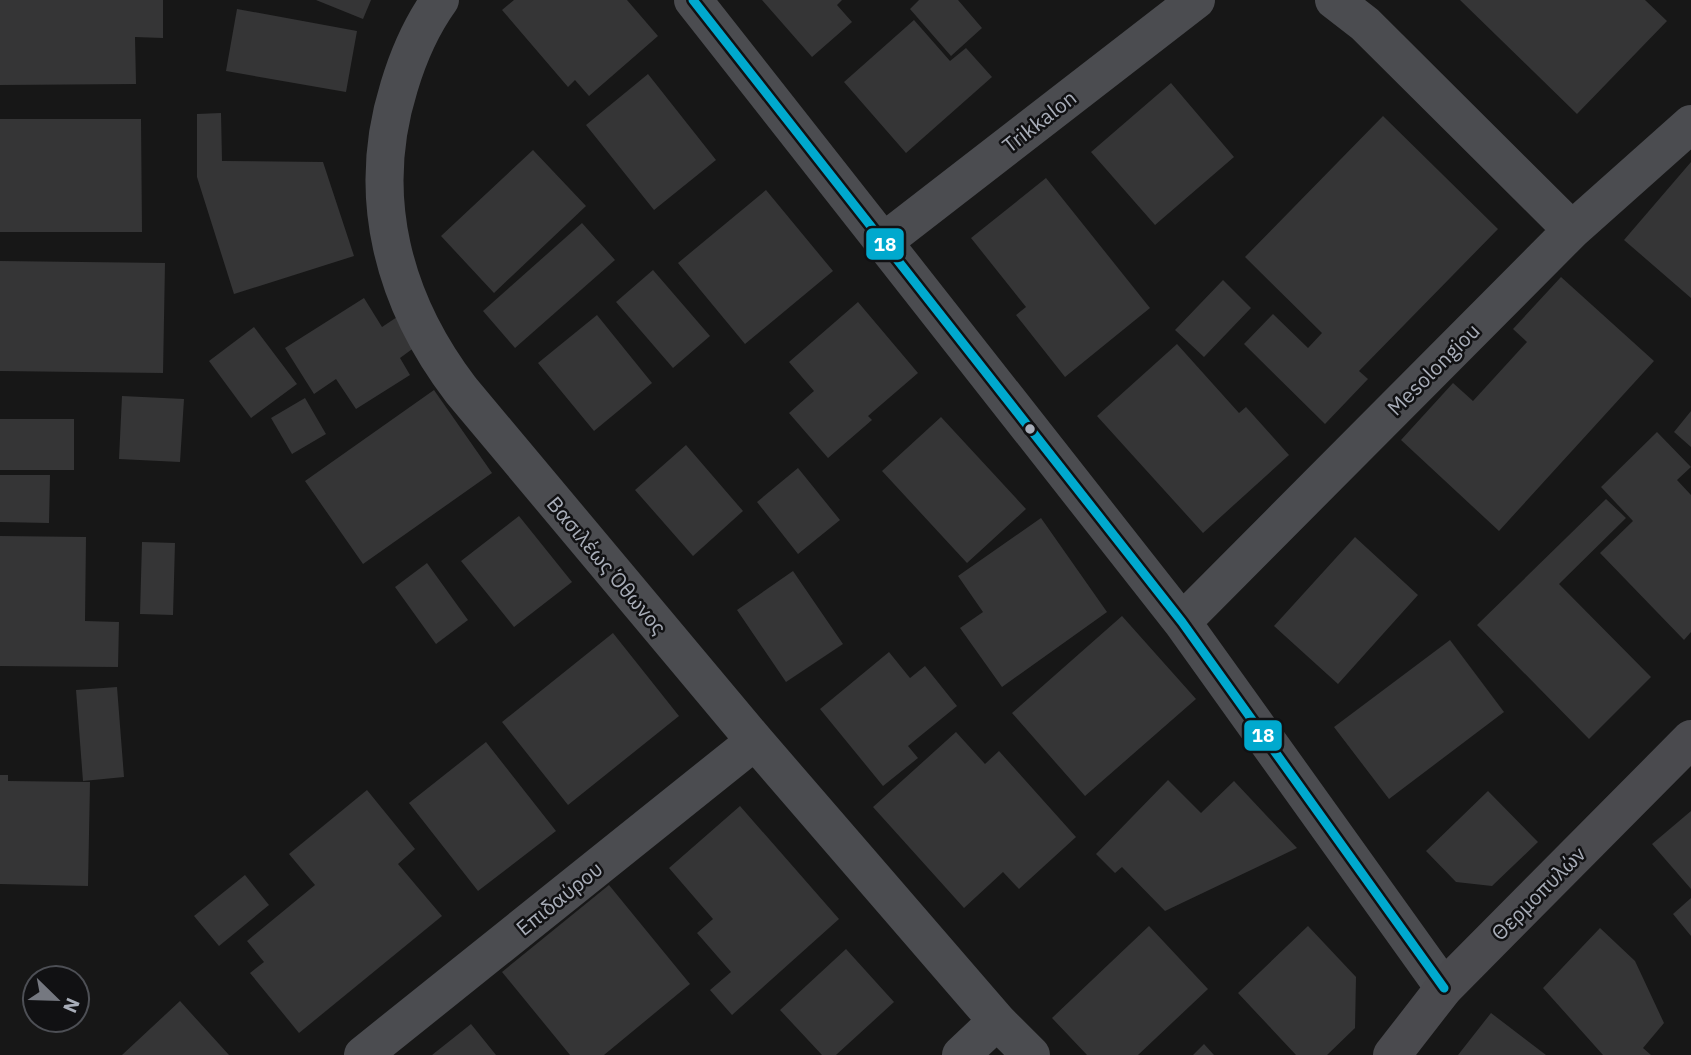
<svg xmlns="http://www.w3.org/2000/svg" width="1691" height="1055" font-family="'IBM Plex Sans',sans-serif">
	<rect width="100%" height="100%" fill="#171717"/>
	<path fill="#353536" d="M0 0H163V38L135 37 136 84 0 85Z
		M316 0H371L363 19Z
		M514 0H627L658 36 589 96 575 80 568 87 502 10Z
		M762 0H842L837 5 852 22 812 57Z
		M919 0H958L982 28 951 56 910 9Z
		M1460 0H1645L1667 21 1577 114Z
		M237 9 357 31 346 92 226 71Z
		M914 20 950 61 966 48 992 77 906 153 844 82Z
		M648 74 716 160 654 210 586 125Z
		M1171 83 1234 157 1155 225 1091 152Z
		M221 113 222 161 323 162 354 256 234 294 197 177V114Z
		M1383 116 1498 229 1359 371 1368 379 1325 424 1244 344 1273 314 1308 348 1322 333 1245 257Z
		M0 119H141L142 232H0Z
		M533 150 586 206 494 293 441 236Z
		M1691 162V298L1624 240Z
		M1046 178 1150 308 1065 377 1016 315 1026 307 971 238Z
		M766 190 833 271 745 344 678 263Z
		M582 223 615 260 515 348 483 311Z
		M0 261 165 263 163 373 0 371Z
		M653 270 710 336 673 368 616 302Z
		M1561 277 1654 361 1499 531 1401 440 1453 383 1473 401 1527 342 1513 329Z
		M1223 280 1251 308 1204 357 1175 330Z
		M364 298 382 327 397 317 415 347 400 358 410 375 356 409 336 379 314 394 285 348Z
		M858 302 918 373 868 416 872 420 828 458 789 413 814 391 789 362Z
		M597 315 652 383 594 431 538 363Z
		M254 327 297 384 251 418 209 361Z
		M1177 344 1239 413 1246 407 1289 455 1203 533 1097 416Z
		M434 390 492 473 363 564 305 481Z
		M122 396 184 399 180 462 119 459Z
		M305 398 326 434 292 454 271 418Z
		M1691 411V447L1674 432Z
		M941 417 1026 509 967 563 882 471Z
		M0 419H74V470H0Z
		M1657 432 1691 467 1677 480 1691 495V632L1684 640 1600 553 1633 521 1601 487Z
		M686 445 743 511 693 556 635 490Z
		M798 468 840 520 798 554 757 502Z
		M0 475H50L49 523 0 522Z
		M1606 499 1626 518 1559 584 1651 677 1589 739 1477 625Z
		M519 516 572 582 514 627 461 561Z
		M1041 518 1107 612 1002 687 960 628 983 612 958 576Z
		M0 536 86 537 85 621 119 622 118 667 0 666Z
		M1355 537 1418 595 1338 684 1274 626Z
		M142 542 175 543 173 615 140 614Z
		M427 563 468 620 436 644 395 587Z
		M793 571 843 644 786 682 737 610Z
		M1122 616 1196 699 1085 796 1012 713Z
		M613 633 679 716 568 805 502 722Z
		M1450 640 1504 712 1389 799 1334 727Z
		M889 652 910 678 925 666 957 706 908 746 918 758 883 786 820 709Z
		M117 687 124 777 83 781 76 690Z
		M956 732 985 764 999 751 1076 837 1019 889 1003 872 964 908 873 807Z
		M486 742 556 831 478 891 409 803Z
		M0 775H8V781L90 782 88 886 0 884Z
		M1168 780 1201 813 1234 781 1297 848 1165 911 1122 867 1115 873 1096 854Z
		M367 790 415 849 398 864 442 916 299 1033 250 973 264 962 247 941 315 885 289 854Z
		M1488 791 1538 842 1492 886 1456 882 1426 851Z
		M740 806 839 919 732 1015 710 990 731 972 697 933 713 919 669 868Z
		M1691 811V889L1652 844Z
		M245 875 269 905 219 946 194 916Z
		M609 885 690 984 604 1055H570L502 972Z
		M1691 898V936L1673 914Z
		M1149 926 1208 989 1138 1055H1087L1052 1018Z
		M1308 926 1356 977 1355 1028 1327 1055H1296L1238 993Z
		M1600 928 1635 961 1664 1023 1643 1048 1651 1055H1603L1543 988Z
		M846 949 894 1002 836 1055H822L780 1010Z
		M180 1001 229 1055H122Z
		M1491 1013 1546 1055H1458Z
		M471 1024 496 1055H432Z
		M1204 1044 1214 1055H1193Z"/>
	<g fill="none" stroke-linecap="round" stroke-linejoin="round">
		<path stroke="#4b4c50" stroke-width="38" d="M440 0C422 25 408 57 399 87 365 196 393 301 461 390L755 741 997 1021 1031 1055
			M693 0 1182 622 1444 988
			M1334 0 1365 24 1572 230
			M882 243 1196 0
			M1182 622 1572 230 1691 124
			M363 1055 755 741
			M961 1055 997 1021"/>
		<path stroke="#4a4a4e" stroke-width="38" d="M1392 1055 1444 988 1691 739"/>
		<defs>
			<path id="bus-1" d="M693 0 1182 622 1444 988"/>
		</defs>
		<use href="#bus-1" stroke="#111113" stroke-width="14"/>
		<use href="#bus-1" stroke="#00a9ce" stroke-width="9"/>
	</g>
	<circle fill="#a8adb8" stroke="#111113" stroke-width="2.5" cx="1030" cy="429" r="6"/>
	<g text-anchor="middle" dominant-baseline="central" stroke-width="5" stroke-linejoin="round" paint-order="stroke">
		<g font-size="21" fill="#a8adb8" stroke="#111113">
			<text transform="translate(1039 121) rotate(-38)">Trikkalon</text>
			<text transform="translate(1433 369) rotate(-45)">Mesolongiou</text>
			<text transform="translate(607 565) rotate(50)">Βασιλέως Όθωνος</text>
			<text transform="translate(1538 893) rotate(-45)">Θερμοπυλών</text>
			<text transform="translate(559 898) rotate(-39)">Επιδαύρου</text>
		</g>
	</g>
	<g stroke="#111113" stroke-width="2.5">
		<rect x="865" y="227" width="40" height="34" rx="7" fill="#00a9ce"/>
		<rect x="1243" y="719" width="40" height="33" rx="7" fill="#00a9ce"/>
	</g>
	<g font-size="19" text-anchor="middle" font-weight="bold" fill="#fff">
		<text x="885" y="251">18</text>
		<text x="1263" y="742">18</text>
	</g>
	<g transform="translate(56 999) rotate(113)"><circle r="33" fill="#111113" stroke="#4d4f55" stroke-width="2"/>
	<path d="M0-5L12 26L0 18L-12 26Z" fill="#757880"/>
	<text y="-10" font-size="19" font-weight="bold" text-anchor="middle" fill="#a8adb8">N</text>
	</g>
</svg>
